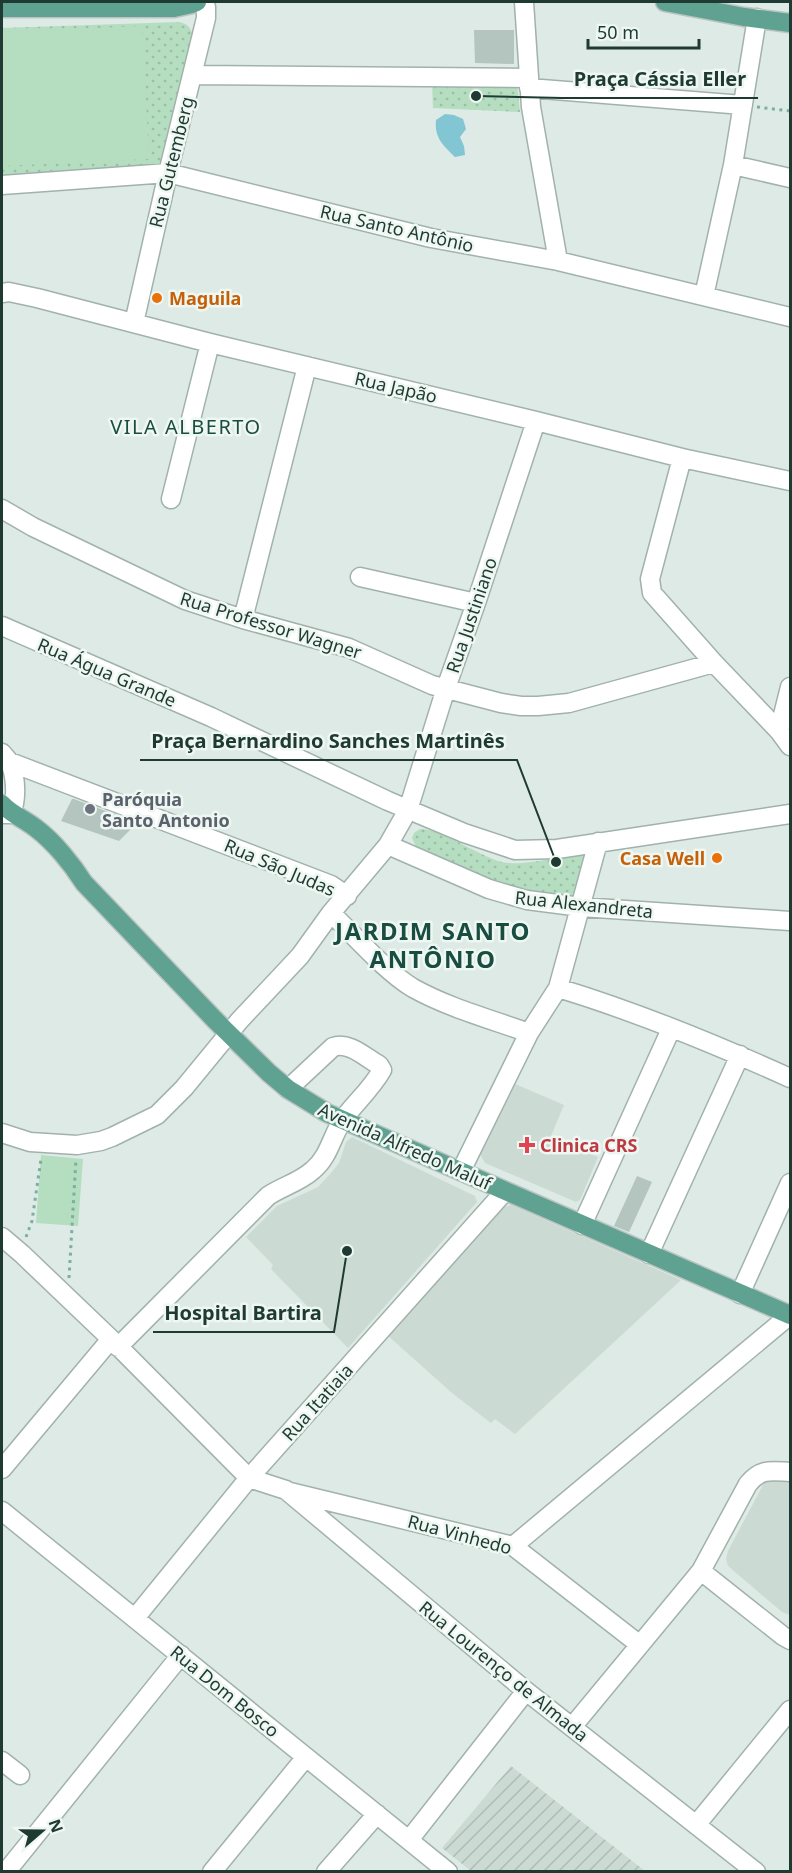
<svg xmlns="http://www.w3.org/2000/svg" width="792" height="1873" font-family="'Noto Sans',sans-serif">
	<defs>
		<pattern id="industrial-furrows" width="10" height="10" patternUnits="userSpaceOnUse" patternTransform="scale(1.5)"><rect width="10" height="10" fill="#ccdad4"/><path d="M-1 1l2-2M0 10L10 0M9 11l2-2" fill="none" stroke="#afbcb6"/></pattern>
		<pattern id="park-dots" width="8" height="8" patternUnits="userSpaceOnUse" patternTransform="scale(1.5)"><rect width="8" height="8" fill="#b5ddc0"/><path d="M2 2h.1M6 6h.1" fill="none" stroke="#9bbea5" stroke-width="1.8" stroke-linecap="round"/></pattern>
	</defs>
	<rect width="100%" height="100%" fill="#deeae5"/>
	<path fill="#ccdad4" d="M513 1083 564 1105 551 1136 598 1157 580 1200 576 1202 485 1163 480 1154Z
		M352 1137 475 1196 477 1202 348 1348 271 1269 273 1265 246 1237 277 1206 318 1187 331 1173 339 1163 346 1142Z
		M511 1205 681 1280 515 1434 495 1419 491 1423 452 1393 386 1334 497 1209Z
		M771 1479 790 1480V1615L782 1612 728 1566 726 1559 728 1551 764 1483Z"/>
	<path fill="url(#industrial-furrows)" d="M511 1766 645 1871H471L442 1848Z"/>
	<path fill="url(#park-dots)" d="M179 22C190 24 192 30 193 40L164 158 160 164 154 166 2 177V28Z
		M432 82 517 84 520 112 433 108Z
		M420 829C439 828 479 856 502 862 522 867 561 856 582 853L586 855 576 893C568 898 558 896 549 895 502 889 460 868 417 849L412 838 414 833Z"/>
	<path fill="#b5ddc0" d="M142 26 149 159 2 166V32Z
		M41 1155 83 1159 78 1226 36 1223Z"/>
	<path fill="#82c5d3" d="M445 114 454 115 463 119 466 129 460 137 464 146 465 155 455 157C444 146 434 138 436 120Z"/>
	<path fill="#b3c5be" d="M474 30H514V64L475 63Z
		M72 799H74L137 823 119 841 61 821Z
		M637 1176 652 1182 629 1232 614 1226Z"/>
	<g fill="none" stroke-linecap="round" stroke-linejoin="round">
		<defs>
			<path id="minor" d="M524 2 531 107 558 261
				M192 75 528 78
				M529 88 743 105
				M733 165 790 178
				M2 185 168 173 431 238 558 261 790 317
				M2 293 9 292 37 298 210 343 536 421 682 458 790 481
				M704 296 733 165 757 18
				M134 323 168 173 206 18V7L204 2
				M682 458 650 579 652 593 714 663 779 731 790 746
				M171 499 210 343
				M2 509 33 527 185 600 243 619 349 648 432 685 501 703 521 706H538L569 703 714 663
				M360 577 476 603
				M243 619 307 366
				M2 626 211 717 388 801 464 833 515 850 557 849 790 814
				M779 731 790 687
				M2 753C5 757 9 760 11 765 16 779 17 800 11 814H2
				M10 762 331 885 347 896
				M388 845 489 889 527 900 581 907 790 921
				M331 913C354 935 386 972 413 988 449 1008 490 1019 529 1033
				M558 988C637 1012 715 1044 790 1078
				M2 1133 30 1142 77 1145 101 1141 112 1137 157 1115 184 1088 239 1021 300 956 331 913 388 845 408 810 446 688 476 603 536 421
				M461 1171 529 1033 558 988 598 842
				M582 1225 671 1029
				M2 1237 22 1254 111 1339 249 1478 286 1490 526 1691 756 1872
				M649 1254 740 1055
				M740 1294 790 1183
				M118 1347 268 1196C283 1186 300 1182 313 1170 330 1156 332 1134 344 1118 357 1101 372 1088 382 1070L379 1065C366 1058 349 1041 333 1047L288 1089
				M2 1469 111 1339
				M290 1492 513 1546 640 1645
				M2 1511 448 1872
				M513 1546 790 1315
				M701 1571 783 1636 790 1640
				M135 1618 249 1478 505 1191
				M572 1727 701 1571 748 1484C761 1468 771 1471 790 1472
				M2 1761 20 1775
				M696 1825 790 1710
				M409 1840 526 1691
				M6 1872 181 1655
				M212 1872 306 1757
				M326 1872 377 1814"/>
			<path id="major" d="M665 2 744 17 790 23
				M2 8H174L192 4 197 2
				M2 804C12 815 25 819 37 829 54 842 72 864 84 883L215 1020 269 1073 288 1089 327 1113 790 1315"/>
		</defs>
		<use href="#minor" stroke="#a1b2ac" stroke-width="21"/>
		<use href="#major" stroke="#bcc4c2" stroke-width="21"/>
		<path stroke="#7cafa0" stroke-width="3" stroke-dasharray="3 4.5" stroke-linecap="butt" d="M757 107 790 111
			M26 1237 32 1221 41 1159
			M69 1278 76 1159"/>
		<use href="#minor" stroke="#fff" stroke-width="18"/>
		<use href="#major" stroke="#60a292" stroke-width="18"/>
	</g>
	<g fill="#e8710a" stroke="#eef7f2" stroke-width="2">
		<circle cx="157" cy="298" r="6"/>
		<circle cx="717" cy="858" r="6"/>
	</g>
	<circle fill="#6b7280" stroke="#eef7f2" stroke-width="2" cx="90" cy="809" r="6"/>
	<path fill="#e0444e" stroke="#eef7f2" stroke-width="2" d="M524 1136h6v6h6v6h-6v6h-6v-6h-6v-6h6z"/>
	<g text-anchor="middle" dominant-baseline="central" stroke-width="5" stroke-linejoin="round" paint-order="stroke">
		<g font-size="18" fill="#1e3a33" stroke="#eef7f2">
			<text transform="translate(171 162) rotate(-76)">Rua Gutemberg</text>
			<text transform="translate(397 228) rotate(13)">Rua Santo Antônio</text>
			<text transform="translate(396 387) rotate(13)">Rua Japão</text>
			<text transform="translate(471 615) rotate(-71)">Rua Justiniano</text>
			<text transform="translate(271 625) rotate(17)">Rua Professor Wagner</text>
			<text transform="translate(107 672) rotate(23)">Rua Água Grande</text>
			<text transform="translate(280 867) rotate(23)">Rua São Judas</text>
			<text transform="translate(584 904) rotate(6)">Rua Alexandreta</text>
			<text transform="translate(405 1146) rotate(24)">Avenida Alfredo Maluf</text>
			<text transform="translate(317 1402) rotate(-48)">Rua Itatiaia</text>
			<text transform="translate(460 1534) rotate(15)">Rua Vinhedo</text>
			<text transform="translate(504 1671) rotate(39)">Rua Lourenço de Almada</text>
			<text transform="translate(225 1691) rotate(39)">Rua Dom Bosco</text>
		</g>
		<g font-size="18" font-weight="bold" fill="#c56008" stroke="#eef7f2" text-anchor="start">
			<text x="169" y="298">Maguila</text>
			<text x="705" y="858" text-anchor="end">Casa Well</text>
		</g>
		<g font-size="18" font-weight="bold" fill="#5b616d" stroke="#eef7f2" text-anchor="start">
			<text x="102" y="799">Paróquia<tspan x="102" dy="21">Santo Antonio</tspan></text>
		</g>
		<g font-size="18" font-weight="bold" fill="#be3a42" stroke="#eef7f2" text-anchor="start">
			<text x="540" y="1145">Clinica CRS</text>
		</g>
		<g font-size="20" letter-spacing="1.5" fill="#1a4d41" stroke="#eef7f2">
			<text x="186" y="426">VILA ALBERTO</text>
		</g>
		<g font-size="24" font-weight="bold" letter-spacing="1.5" fill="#1a4d41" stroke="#eef7f2">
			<text x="433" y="930">JARDIM SANTO<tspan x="433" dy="28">ANTÔNIO</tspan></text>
		</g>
	</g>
	<path fill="none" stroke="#1e3a33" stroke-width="2" d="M476 96L562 98H758M556 862L517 760H140M347 1251L334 1332H153"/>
	<g fill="#1e3a33" stroke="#eef7f2" stroke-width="2">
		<circle cx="476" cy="96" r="6"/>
		<circle cx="556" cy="862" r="6"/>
		<circle cx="347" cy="1251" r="6"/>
	</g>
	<g font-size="20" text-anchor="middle" font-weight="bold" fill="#1e3a33" stroke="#eef7f2" stroke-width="5" stroke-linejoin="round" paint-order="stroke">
		<text x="660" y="86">Praça Cássia Eller</text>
		<text x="328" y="748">Praça Bernardino Sanches Martinês</text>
		<text x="243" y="1320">Hospital Bartira</text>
	</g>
	<rect width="792" height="1873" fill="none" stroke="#1e3a33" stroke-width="6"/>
	<g transform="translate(42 1831) rotate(70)" stroke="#eef7f2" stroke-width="4.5" paint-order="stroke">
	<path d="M0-4.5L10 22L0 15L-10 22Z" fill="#1e3a33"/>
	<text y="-9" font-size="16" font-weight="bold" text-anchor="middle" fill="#1e3a33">N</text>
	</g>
	<path d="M588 39v9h111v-9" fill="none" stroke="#1e3a33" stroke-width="3"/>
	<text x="597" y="39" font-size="18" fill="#1e3a33" stroke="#eef7f2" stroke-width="4.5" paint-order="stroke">50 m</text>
</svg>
